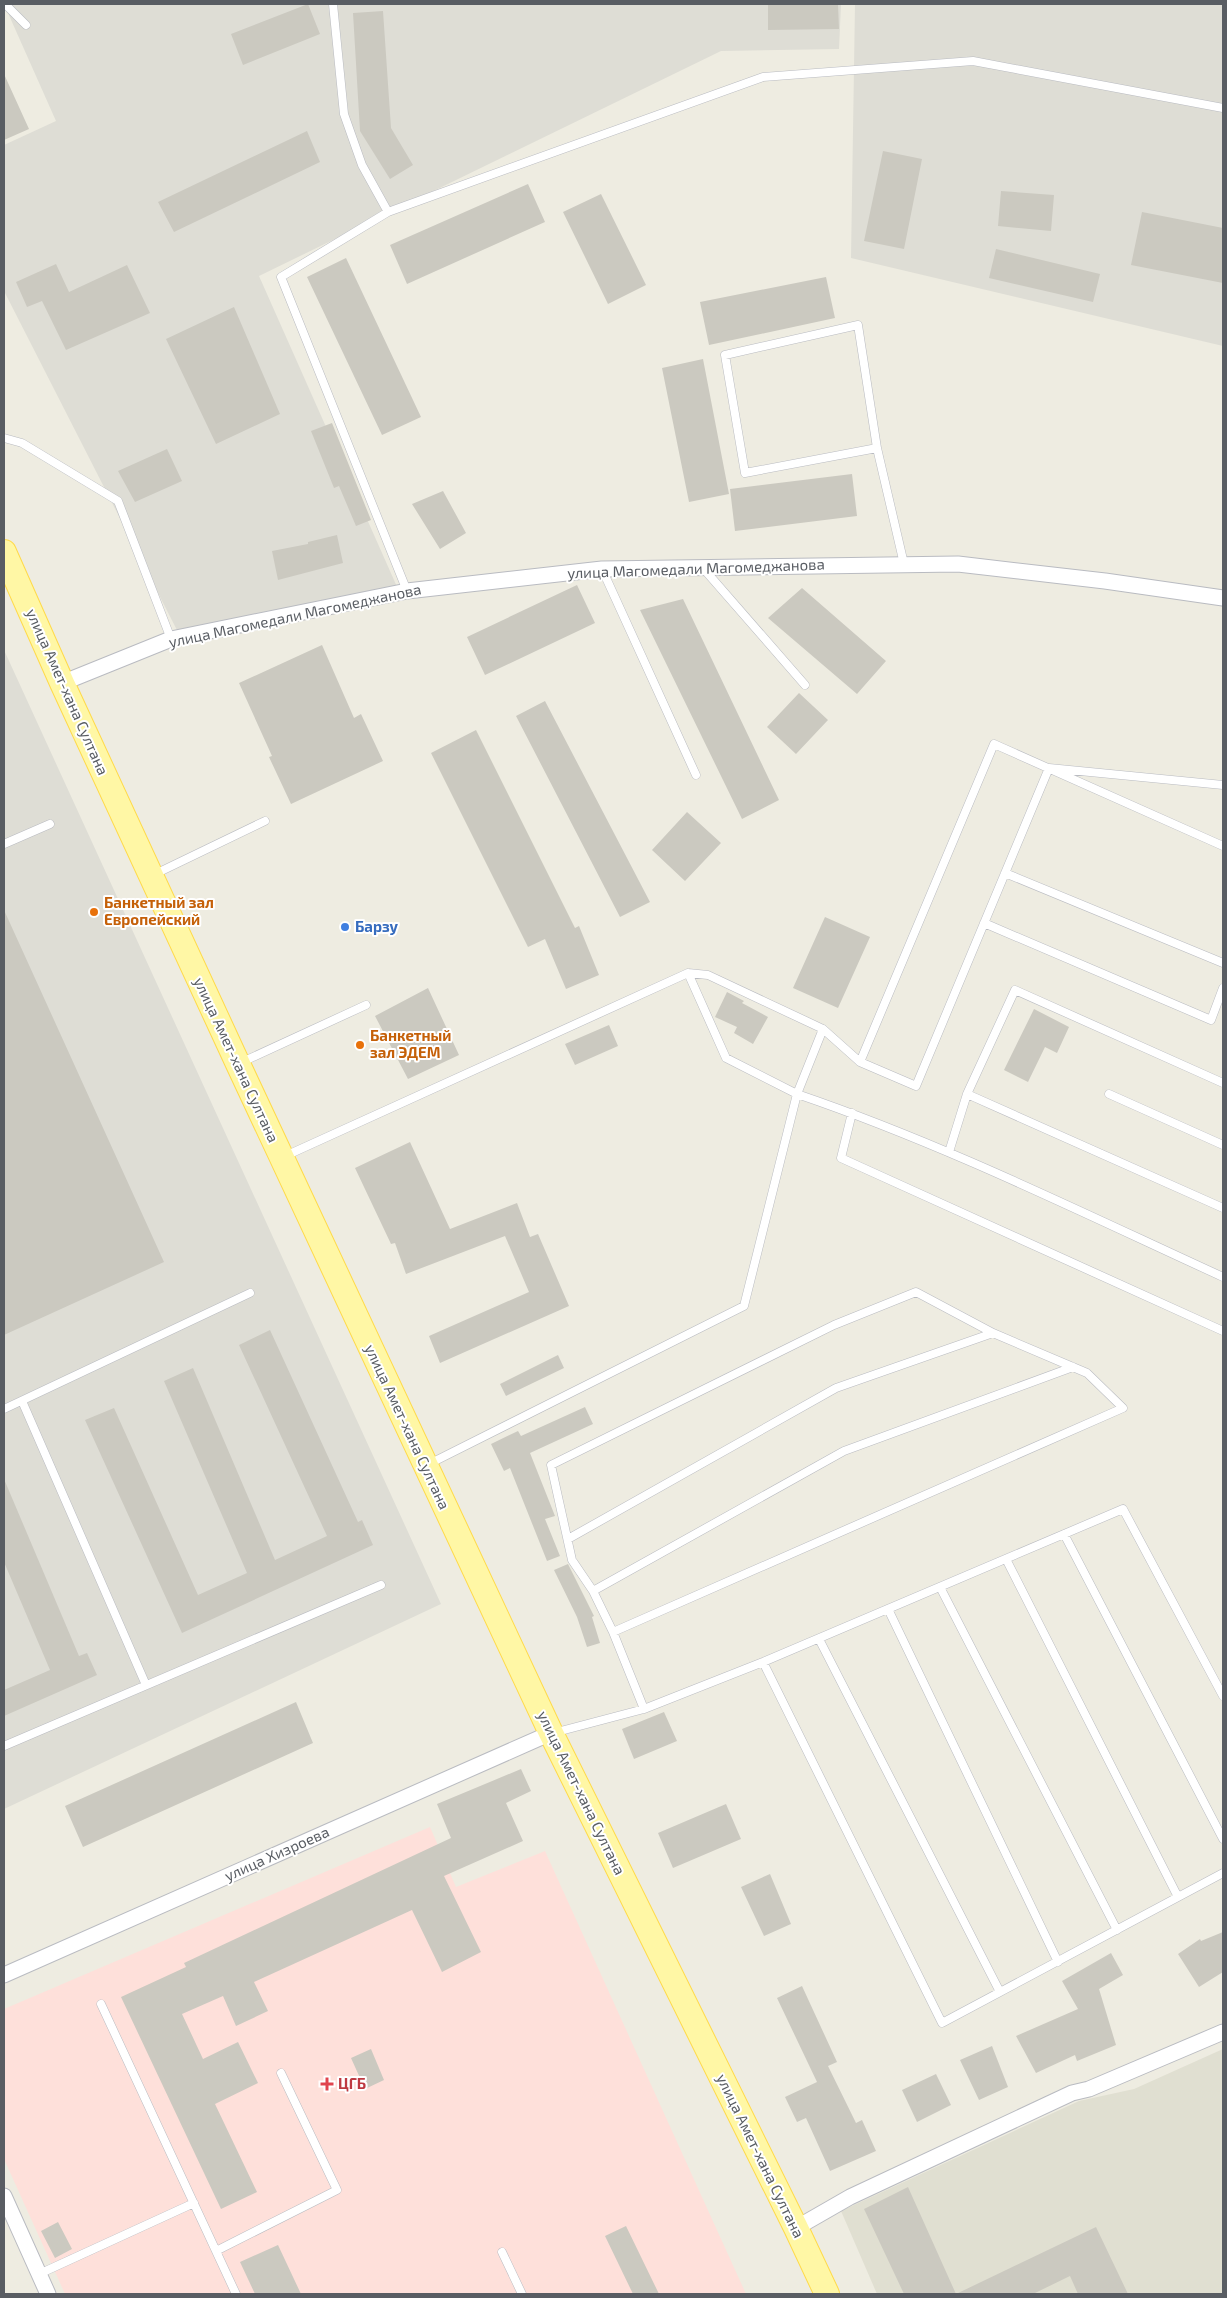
<svg xmlns="http://www.w3.org/2000/svg" width="1227" height="2298" font-family="'Exo 2',sans-serif">
  <style>
    .industrial { fill: #deddd5 }
    .education { fill: #e0dfd1 }
    .medical { fill: #fee0da }
    .building { fill: #cbc9c0 }
    .lines { fill: none; stroke-linecap: round; stroke-linejoin: round }
    .lane-casing { stroke: #b9bbc1; stroke-width: 9 }
    .street-casing { stroke: #b9bbc1; stroke-width: 17 }
    .primary-casing { stroke: #ffda49; stroke-width: 26 }
    .lane { stroke: #fff; stroke-width: 8 }
    .street { stroke: #fff; stroke-width: 15 }
    .primary { stroke: #fff7a5; stroke-width: 24 }
    .food-dot { fill: #e8710a; stroke: #fff; stroke-width: 2 }
    .shop-dot { fill: #3f7fe0; stroke: #fff; stroke-width: 2 }
    .health-dot { fill: #e0444e; stroke: #fff; stroke-width: 2 }
    .labels { text-anchor: middle; stroke-width: 4; stroke-linejoin: round; paint-order: stroke }
    .street-label { font-size: 15px; fill: #595d63; stroke: #fff }
    .food-label { font-size: 15px; font-weight: bold; fill: #c56008; stroke: #fff; text-anchor: start }
    .shop-label { font-size: 15px; font-weight: bold; fill: #366cbe; stroke: #fff; text-anchor: start }
    .health-label { font-size: 15px; font-weight: bold; fill: #be3a42; stroke: #fff; text-anchor: start }
  </style>
  <rect width="100%" height="100%" fill="#eeece1"/>
  <path class="industrial" d="M4 4H841L839 49 721 51 259 276 402 598 181 638 4 291V145L56 121Z
    M855 4H1223V346L851 258Z
    M4 650 441 1604 4 1809Z"/>
  <path class="education" d="M1223 2049V2294H877L841 2211 1079 2101 1134 2089Z"/>
  <path class="medical" d="M430 1827 456 1887 545 1851 746 2294H65L4 2159V2009Z"/>
  <path class="building" d="M308 4 320 34 243 65 231 34Z
    M768 4H838L839 29 768 30Z
    M383 11 391 128 413 165 390 179 360 131 353 13Z
    M4 74 29 129 4 140Z
    M307 131 320 162 174 232 158 202Z
    M883 151 922 159 904 249 864 241Z
    M528 184 545 222 407 284 390 245Z
    M1001 191 1054 195 1051 231 998 226Z
    M601 194 646 285 608 304 563 212Z
    M1142 212 1223 228V283L1131 265Z
    M996 249 1100 274 1093 302 989 278Z
    M346 258 421 417 382 435 307 277Z
    M56 264 69 292 127 265 150 313 66 350 42 301 27 307 16 282Z
    M826 277 835 318 709 345 700 302Z
    M234 307 280 414 216 444 166 339Z
    M703 359 729 494 689 502 662 368Z
    M332 423 371 520 356 526 339 486 334 488 311 431Z
    M167 449 182 481 135 502 118 471Z
    M852 474 857 516 735 531 730 489Z
    M443 491 466 533 440 549 412 504Z
    M337 535 343 563 278 580 272 551 308 544V542Z
    M577 585 595 623 485 675 467 637Z
    M802 588 886 661 857 694 768 618Z
    M683 599 779 800 742 819 640 610Z
    M322 645 354 718 361 714 383 761 291 804 269 757 272 756 239 683Z
    M799 693 828 720 796 754 767 727Z
    M545 701 650 902 620 917 516 716Z
    M476 730 575 928 579 926 599 975 566 989 545 939 528 947 431 753Z
    M687 812 721 843 685 881 652 850Z
    M4 910 164 1262 4 1335Z
    M825 917 870 937 838 1008 793 988Z
    M428 988 459 1055 408 1079 375 1016Z
    M727 992 744 1001 742 1003 768 1017 753 1044 734 1033 737 1027 715 1017Z
    M1034 1009 1069 1027 1057 1053 1045 1047 1028 1082 1004 1070Z
    M609 1025 618 1046 575 1065 565 1044Z
    M410 1142 450 1229 517 1203 530 1237 538 1234 569 1306 440 1363 429 1336 529 1292 505 1236 406 1274 395 1243 391 1244 355 1168Z
    M270 1330 358 1522 362 1520 373 1545 182 1633 85 1420 114 1408 198 1595 247 1573 164 1381 193 1368 275 1560 327 1536 239 1345Z
    M558 1355 564 1368 506 1396 500 1384Z
    M585 1407 593 1424 530 1453 555 1516 545 1519 560 1556 547 1561 510 1468 504 1471 491 1444 518 1431 521 1436Z
    M4 1479 79 1656 87 1653 97 1675 4 1716V1690L50 1670 4 1562Z
    M568 1564 594 1616 592 1617 600 1643 587 1647 577 1617 554 1570Z
    M296 1702 313 1743 83 1847 65 1806Z
    M664 1712 677 1741 634 1759 622 1729Z
    M521 1769 531 1791 506 1803 523 1841 444 1876 481 1952 442 1972 412 1910 254 1982 268 2011 236 2026 223 1996 182 2014 203 2059 238 2042 258 2083 215 2104 257 2192 221 2209 121 1997 186 1967 184 1963 451 1838 437 1804Z
    M726 1804 741 1839 673 1868 658 1833Z
    M770 1874 791 1924 764 1936 741 1887Z
    M1223 1932V1972L1199 1987 1178 1954 1200 1939 1201 1941Z
    M1111 1953 1123 1975 1099 1989 1116 2045 1077 2061 1075 2055 1036 2073 1016 2036 1078 2009 1062 1981Z
    M802 1986 837 2062 828 2066 856 2123 862 2120 876 2151 830 2171 806 2118 797 2122 785 2097 817 2082 777 1998Z
    M992 2046 1008 2087 979 2100 960 2060Z
    M371 2049 384 2080 365 2089 351 2058Z
    M936 2074 951 2105 917 2122 902 2090Z
    M908 2187 956 2294 1096 2227 1128 2294H1078L1070 2276 1033 2294H904L864 2209Z
    M58 2222 72 2249 55 2258 41 2231Z
    M626 2226 659 2294H633L605 2236Z
    M278 2245 301 2294H255L240 2262Z"/>
  <g class="lines">
    <g class="lane-casing">
      <path id="lane" d="M5 4 26 25
        M333 4 344 114 362 165 388 212
        M4 438 22 443 118 501 171 639
        M877 448 858 325 725 355 745 473 877 448 904 564
        M703 568 805 685
        M602 569 696 775
        M407 591 281 277 388 212 763 77 973 61 1223 108
        M4 844 50 824
        M1005 873 1223 963
        M153 875 265 821
        M984 923 1211 1020 1223 988
        M823 1029 860 1062 916 1086 1049 768 1223 785
        M860 1062 994 744 1223 846
        M240 1063 366 1005
        M967 1094 1223 1208
        M1109 1094 1223 1145
        M852 1113 841 1158 1223 1331
        M949 1152 967 1094 1015 990 1223 1083
        M283 1157 688 973 726 1058 797 1094 823 1029 708 975 688 973
        M22 1401 146 1685
        M4 1409 250 1293
        M427 1465 744 1306 797 1094C944 1144 1083 1213 1223 1277
        M1064 1534 1223 1839
        M568 1539 836 1388 993 1333
        M1006 1559 1178 1897
        M940 1587 1117 1930
        M593 1591 844 1451 1073 1367
        M888 1609 1058 1962
        M613 1632 1123 1408 1087 1373 993 1333 916 1292 834 1325 551 1465 572 1560 593 1591 613 1632 644 1709
        M819 1639 1000 1992
        M763 1662 942 2023 1223 1873
        M553 1733 644 1709 763 1662 1123 1509 1223 1696
        M4 1746 381 1585
        M101 2004 236 2294
        M216 2251 337 2190 281 2073
        M502 2252 522 2294
        M39 2274 194 2203"/>
    </g>
    <g class="street-casing">
      <path id="street" d="M62 683 171 639 407 591 602 569 958 564 1105 581 1223 598
        M4 1975 551 1733
        M4 2196 48 2294
        M796 2228 850 2197 1072 2093 1089 2089 1223 2032"/>
    </g>
    <g class="primary-casing">
      <path id="primary" d="M4 552 62 683 238 1064 551 1733 796 2228 827 2294"/>
    </g>
    <use href="#lane" class="lane"/>
    <use href="#street" class="street"/>
    <use href="#primary" class="primary"/>
  </g>
  <g class="food-dot">
    <circle cx="94" cy="912" r="5"/>
    <circle cx="360" cy="1045" r="5"/>
  </g>
  <circle class="shop-dot" cx="345" cy="927" r="5"/>
  <path class="health-dot" d="M324.5 2076.5h5v5h5v5h-5v5h-5v-5h-5v-5h5z"/>
  <g class="labels">
    <g class="street-label">
      <text transform="translate(696 569) rotate(-2)" y="5">улица Магомедали Магомеджановa</text>
      <text transform="translate(295 616) rotate(-12)" y="5">улица Магомедали Магомеджановa</text>
      <text transform="translate(67 692) rotate(66)" y="5">улица Амет-хана Султана</text>
      <text transform="translate(236 1060) rotate(65)" y="5">улица Амет-хана Султана</text>
      <text transform="translate(407 1427) rotate(65)" y="5">улица Амет-хана Султана</text>
      <text transform="translate(581 1793) rotate(64)" y="5">улица Амет-хана Султана</text>
      <text transform="translate(277 1854) rotate(-24)" y="5">улица Хизроева</text>
      <text transform="translate(760 2156) rotate(64)" y="5">улица Амет-хана Султана</text>
    </g>
    <g class="food-label">
      <text x="104" y="908">Банкетный зал<tspan x="104" dy="17">Европейский</tspan></text>
      <text x="370" y="1041">Банкетный<tspan x="370" dy="17">зал ЭДЕМ</tspan></text>
    </g>
    <g class="shop-label">
      <text x="355" y="932">Барзу</text>
    </g>
    <g class="health-label">
      <text x="338" y="2089">ЦГБ</text>
    </g>
  </g>
  <rect width="1227" height="2298" fill="none" stroke="#595d63" stroke-width="10"/>
</svg>
